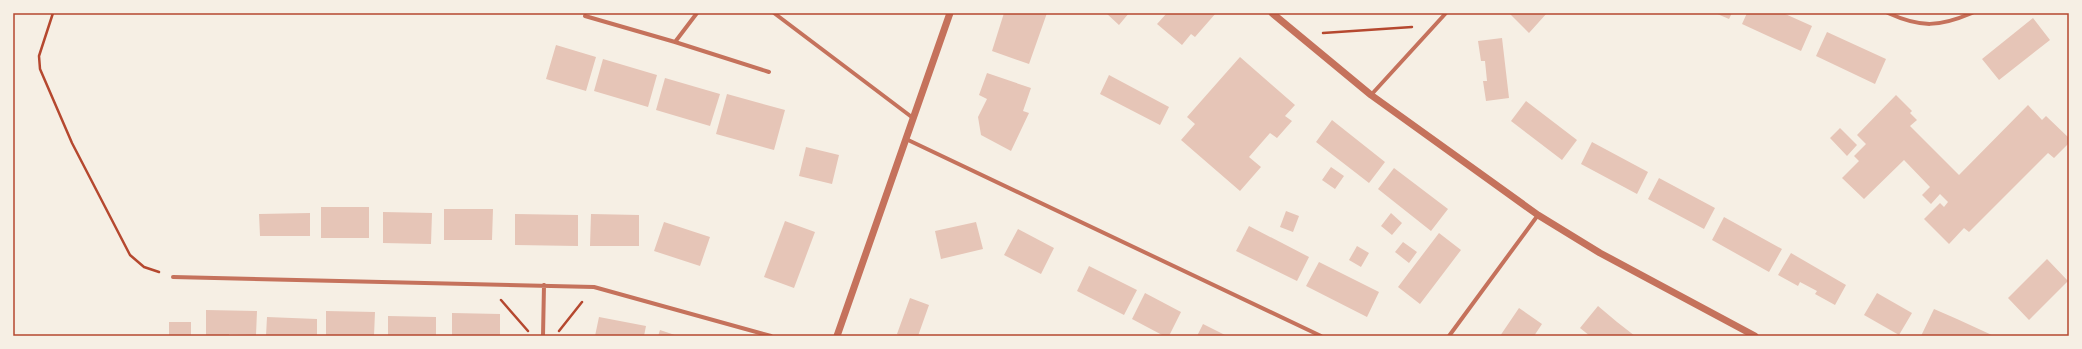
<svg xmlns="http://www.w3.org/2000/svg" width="2082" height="349" font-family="'Libre Baskerville',serif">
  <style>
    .building { fill: #e6c5b7 }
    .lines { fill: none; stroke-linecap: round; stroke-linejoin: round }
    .path { stroke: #b5482f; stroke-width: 2.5 }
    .minor { stroke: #c5725c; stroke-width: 4 }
    .tertiary { stroke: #c5725c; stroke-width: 7 }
    .neatline { fill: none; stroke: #b5482f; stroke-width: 1.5 }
  </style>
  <rect width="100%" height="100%" fill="#f6efe4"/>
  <path class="building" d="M1004 13H1047L1029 64 992 51Z
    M1106 13H1129L1119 25Z
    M1167 13H1216L1195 37 1191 34 1182 45 1157 24Z
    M1509 13H1547L1529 33Z
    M1715 13H1732L1729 19Z
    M1747 13H1783L1812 26 1801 51 1742 24Z
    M2033 18 2050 40 1999 80 1982 59Z
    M1827 32 1886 59 1875 84 1816 56Z
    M1502 38 1509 98 1486 101 1483 81H1487L1485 61H1481L1478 41Z
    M556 45 596 57 586 91 546 79Z
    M1240 57 1295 105 1285 116 1292 121 1277 138 1270 133 1249 157 1261 167 1240 191 1181 140 1195 124 1187 117Z
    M603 59 657 75 648 107 594 91Z
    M987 73 1031 88 1023 111 1029 113 1011 151 981 135 978 117 987 99 979 95Z
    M1109 75 1169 107 1160 125 1100 94Z
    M665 78 720 94 710 126 656 110Z
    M727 94 785 110 774 150 716 134Z
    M1896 95 1912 111 1910 113 1917 120 1910 126 1959 175 2028 105 2042 120 2046 116 2069 138V143L2054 158 2048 153 1969 232 1964 228 1949 244 1924 219 1940 203 1944 207 1948 202 1940 194 1931 204 1922 195 1930 187 1904 160 1864 199 1842 178 1859 161 1854 156 1866 144 1857 135Z
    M1526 101 1577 140 1562 160 1511 121Z
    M1332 120 1385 162 1369 183 1316 142Z
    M1840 128 1857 145 1847 156 1830 138Z
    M1592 142 1648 172 1637 194 1581 164Z
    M806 147 839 155 832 184 799 176Z
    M1331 167 1344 176 1335 189 1322 180Z
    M1394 168 1448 209 1431 231 1378 189Z
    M1659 178 1715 208 1704 229 1648 199Z
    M321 207H369V238H321Z
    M444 209H493L492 240H444Z
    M1286 211 1299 216 1293 232 1280 227Z
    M383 212 432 213 431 244 383 243Z
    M310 213V236H260L259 214Z
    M1391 213 1402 223 1392 235 1381 226Z
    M515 214 578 215V246L515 245Z
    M591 214 639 215V246H590Z
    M1724 217 1782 249 1769 272 1712 240Z
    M785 221 815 232 794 288 764 277Z
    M664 222 710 237 700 266 654 251Z
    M976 222 983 249 941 259 935 231Z
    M1249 226 1309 257 1297 281 1236 251Z
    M1018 229 1054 248 1041 274 1004 255Z
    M1439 233 1461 250 1420 304 1398 287Z
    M1403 242 1417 252 1409 263 1395 252Z
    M1357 246 1369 253 1361 267 1349 260Z
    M1791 253 1846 285 1835 305 1815 294 1817 291 1800 282 1798 286 1778 275Z
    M2047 259 2068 281 2029 320 2008 298Z
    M1319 262 1379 292 1367 317 1306 286Z
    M1089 266 1137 290 1124 315 1077 291Z
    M1145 293 1181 312 1169 336H1164L1132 319Z
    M1877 293 1912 313 1899 335 1864 315Z
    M910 298 929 305 918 336H902L897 334Z
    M1598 306 1617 322 1635 336H1590L1580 328Z
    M1519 308 1542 324 1534 336H1500Z
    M1934 309 1957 319 1994 336H1921Z
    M206 310 257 311 256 335 229 334V336H206Z
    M326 311 375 312 374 336H326Z
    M452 313 500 314V336H452Z
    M388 316 436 317V336H388Z
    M267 317 317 319V336H266Z
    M599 317 646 326 644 336H595Z
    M169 322H191V336H169Z
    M1203 324 1227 336H1197Z
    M660 330 678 336H658Z"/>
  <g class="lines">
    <path class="path" d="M53 13 39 56 40 69 72 143 130 255 144 267 159 272
      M1323 33 1412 27
      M501 300 528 331
      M559 331 582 302"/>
    <path class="minor" d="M774 13 913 118
      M1888 13C1921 28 1939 27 1972 13
      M585 16 675 42 769 72
      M675 42 697 13
      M1371 95 1446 13
      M906 139 1321 336
      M173 277 594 287 771 336
      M543 336 544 285
      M1449 336 1538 215"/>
    <path class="tertiary" d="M1272 13 1371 95 1538 215 1600 253 1755 336
      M837 336 950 13"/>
  </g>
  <rect width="2082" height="349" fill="none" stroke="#f6efe4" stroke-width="28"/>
  <rect x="14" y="14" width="2054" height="321" class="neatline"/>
</svg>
